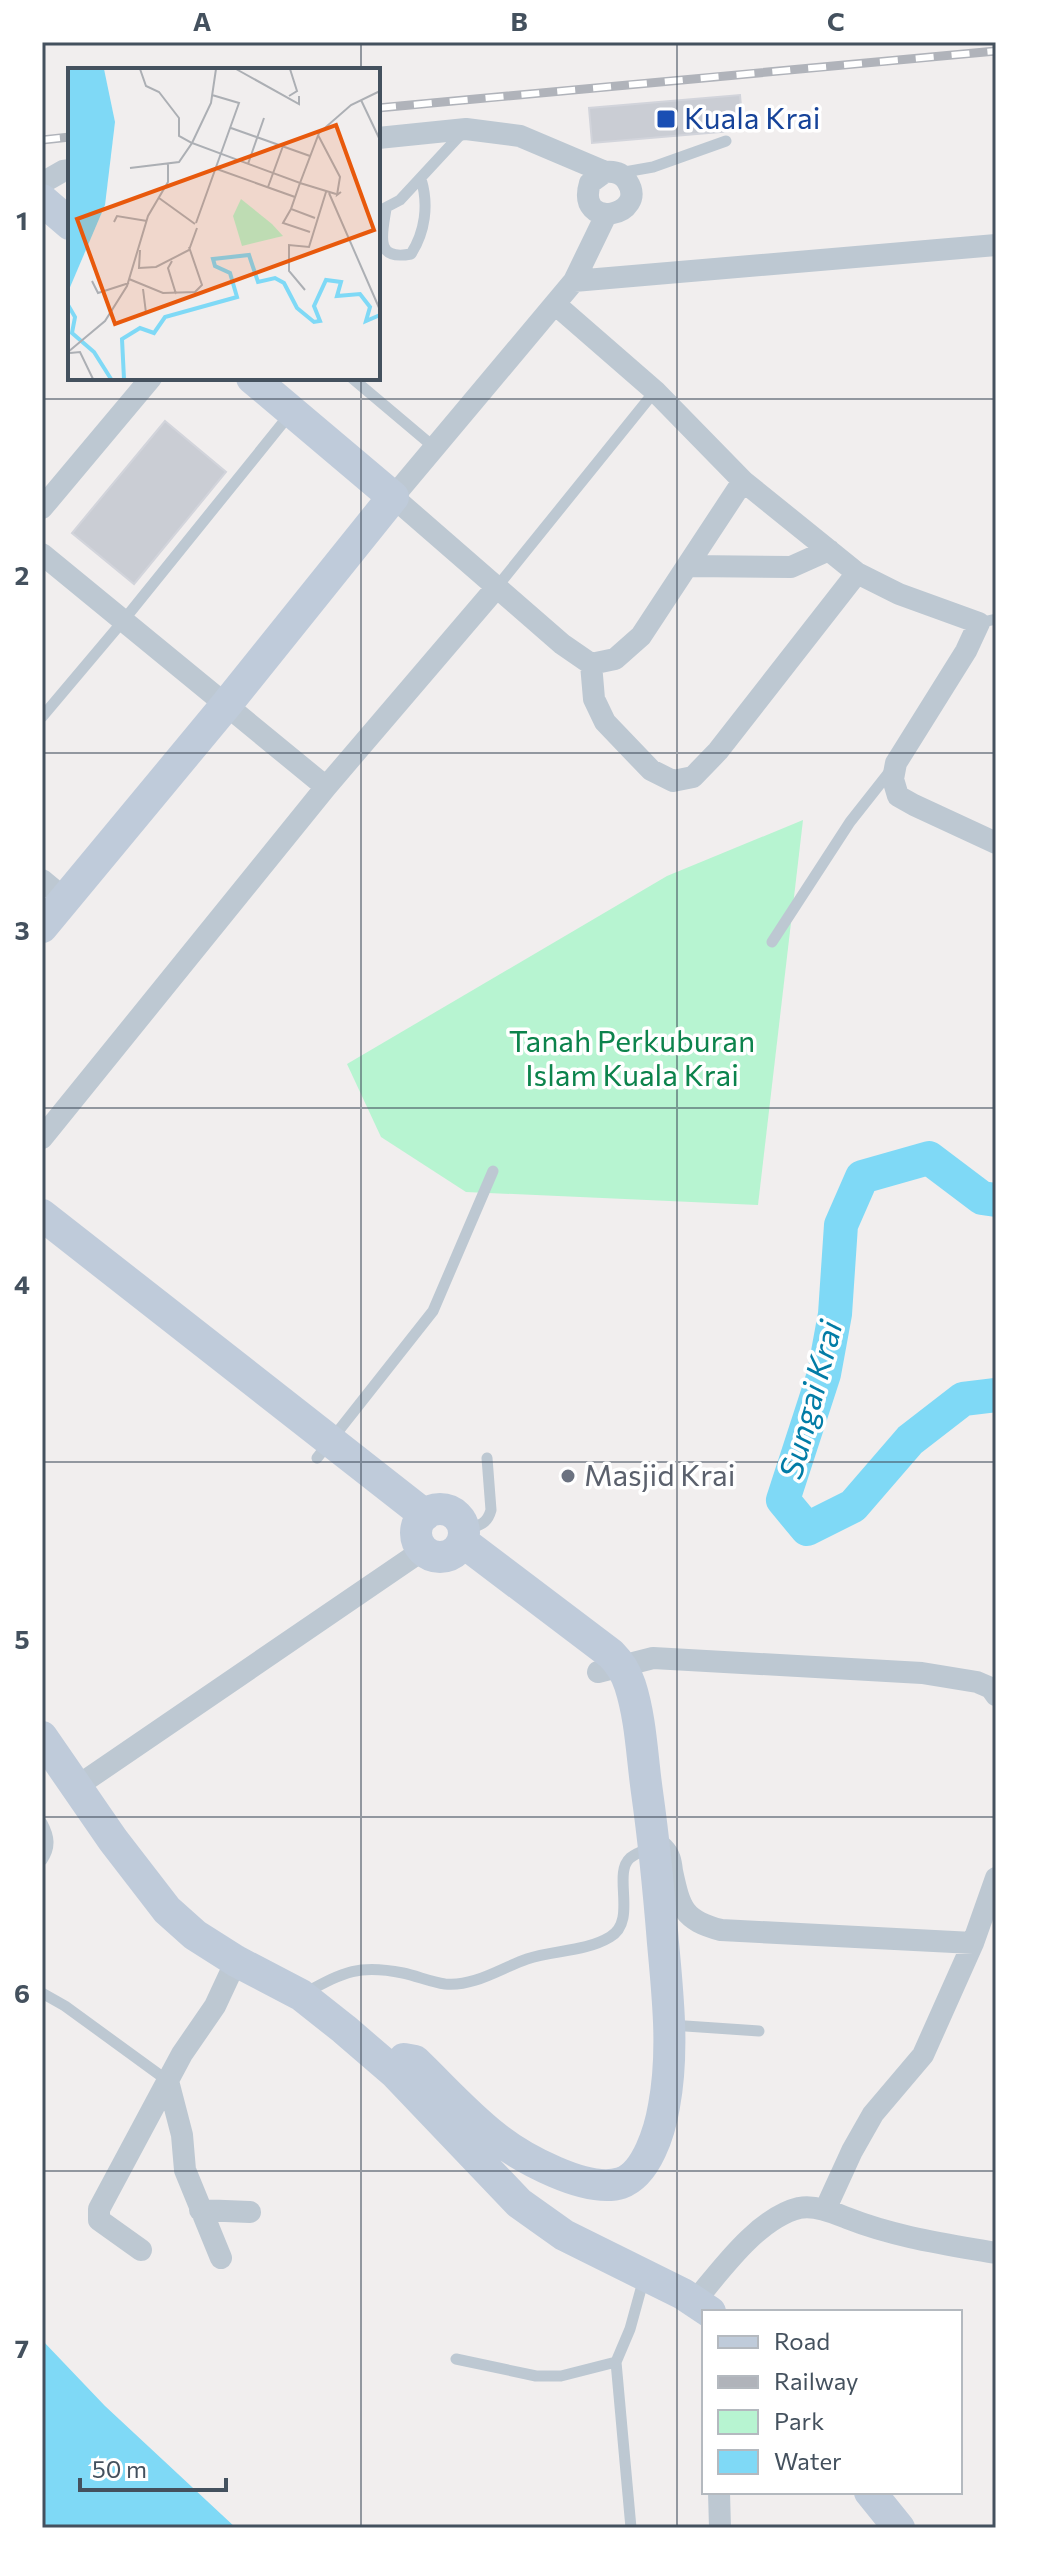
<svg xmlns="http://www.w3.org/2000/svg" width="1038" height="2570" font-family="Commissioner,sans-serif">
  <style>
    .green { fill: #b7f4d1 }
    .water { fill: #7fd9f6 }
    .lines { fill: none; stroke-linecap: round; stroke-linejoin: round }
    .river { stroke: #7fd9f6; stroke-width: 34 }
    .building { fill: #cacdd4; stroke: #d2d4db; stroke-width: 2 }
    .lane { stroke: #bdc8d2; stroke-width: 11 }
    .street { stroke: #bdc8d2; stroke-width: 22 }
    .secondary { stroke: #bfcbda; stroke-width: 32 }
    .rail-casing { stroke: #b0b3ba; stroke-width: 9 }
    .rail { stroke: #fff; stroke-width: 6; stroke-dasharray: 18; stroke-linecap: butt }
    .grid { fill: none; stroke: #44515e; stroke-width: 2; stroke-opacity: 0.55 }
    .transit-dot { fill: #1a4fb4; stroke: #fff; stroke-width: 3 }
    .worship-dot { fill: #6b7280; stroke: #fff; stroke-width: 3 }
    .labels { text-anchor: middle; stroke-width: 7; stroke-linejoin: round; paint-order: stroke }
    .transit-label { font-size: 30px; fill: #164399; stroke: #fff; text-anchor: start }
    .park-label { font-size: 30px; fill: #0c834c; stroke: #fff }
    .worship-label { font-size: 30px; fill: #5b616d; stroke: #fff; text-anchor: start }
    .water-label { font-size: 32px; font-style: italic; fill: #027ca6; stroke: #fff }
    .inset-river { fill: none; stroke: #7fd9f6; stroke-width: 4 }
    .inset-road { fill: none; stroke: #acafb4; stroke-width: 2 }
    .view { fill: #e8590c; fill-opacity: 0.15; stroke: #e8590c; stroke-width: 4 }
    .inset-edge { fill: none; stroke: #44515e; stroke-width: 4 }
    .neatline { fill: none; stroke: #44515e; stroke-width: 3 }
    .grid-label { font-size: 26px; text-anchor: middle; font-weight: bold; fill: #44515e }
  </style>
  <rect width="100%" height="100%" fill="#f1eeee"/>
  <path class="green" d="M803 820 758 1205 466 1192 381 1137 347 1064 667 876Z"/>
  <path class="water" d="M42 2340 105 2406 236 2528H42Z"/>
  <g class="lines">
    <path class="river" d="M996 1200 982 1198 929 1158 862 1177 841 1225 835 1314 824 1374 783 1500 807 1529 853 1506 910 1440 963 1399 996 1395"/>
  </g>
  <path class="building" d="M740 95 743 130 592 143 589 108Z
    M165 421 226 472 134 584 72 533Z"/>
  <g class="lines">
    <path class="lane" d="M619 173 653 167 726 141
      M386 209C382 235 374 261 411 254 425 232 429 205 421 179
      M381 210 400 200 463 132
      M352 378 435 448
      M496 588 655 391
      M979 623 996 619
      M42 717 123 621 290 414
      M772 942 850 822 891 770
      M317 1458 433 1311 493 1171
      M464 1530C478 1526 487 1525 491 1510L487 1458
      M42 1823C49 1836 51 1847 42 1860
      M42 1993 65 2006 168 2081
      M305 1993C344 1972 358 1964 403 1973 417 1976 431 1982 445 1984 474 1987 501 1968 527 1959 553 1950 585 1952 610 1937 638 1921 612 1874 630 1858 636 1853 645 1850 652 1847
      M671 2025 759 2031
      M456 2359 536 2376H561L616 2362
      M631 2528 616 2362 630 2329 644 2278"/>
    <path class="street" d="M378 138 466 129 520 136 605 172C614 171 622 173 627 181 650 216 575 232 590 183L605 172
      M42 183 63 171 70 170
      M606 215 574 281 393 497 562 644 591 664 615 659 641 636 743 481
      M574 281 996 245
      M555 304 655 391 743 481 857 573 899 594 979 623 966 651 896 763 893 779 898 796 914 805 996 843
      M42 508 151 378
      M42 554 326 787
      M689 566 791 567 829 550
      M591 664 594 699 605 722 651 770 673 781 693 777 718 751 857 573
      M42 880 65 899
      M42 1138 326 787 496 588
      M598 1672 653 1658 922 1673 977 1682 991 1688 996 1695
      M76 1787 423 1550
      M663 1848C670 1855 671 1862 672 1871 680 1908 683 1920 721 1930L973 1943
      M168 2081 182 2135 185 2170 221 2258
      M200 2210 250 2212
      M825 2210 852 2151 873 2114 923 2055 973 1943 996 1878
      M141 2250 99 2220V2209L182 2054 215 2006 236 1961
      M695 2301C721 2270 758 2218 799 2208 815 2205 832 2212 847 2218 895 2237 945 2244 996 2253
      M719 2492 720 2528"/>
    <path class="secondary" d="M42 200 70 224
      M42 927 226 705 393 497 252 378
      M42 1215 425 1515
      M416 1533a24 24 0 1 1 48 0a24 24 0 1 1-48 0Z
      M42 1737 113 1840 167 1910 195 1935 236 1961 301 1995 344 2029 394 2072 519 2203 564 2235 683 2294 710 2312
      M394 2072 404 2059 415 2061C441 2086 466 2114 494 2136 521 2158 587 2194 621 2183 647 2174 660 2130 664 2106 674 2052 668 1998 663 1943 659 1893 654 1842 647 1792 642 1757 641 1719 630 1685 626 1673 620 1663 611 1654L463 1542
      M870 2492 899 2528"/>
    <g class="rail-casing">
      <path id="rail" d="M378 108 996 51
        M42 140 70 137"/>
    </g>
    <use href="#rail" class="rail"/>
  </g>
  <path class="grid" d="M361 42V70M677 42V2528M361 378V2528M42 399H996M42 753H996M42 1108H996M42 1462H996M42 1817H996M42 2171H996"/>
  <rect class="transit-dot" x="656" y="109" width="20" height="20" rx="4"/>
  <circle class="worship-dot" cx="568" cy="1476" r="8"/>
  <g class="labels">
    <g class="transit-label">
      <text x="684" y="129">Kuala Krai</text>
    </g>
    <g class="park-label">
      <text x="632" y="1052">Tanah Perkuburan<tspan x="632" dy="34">Islam Kuala Krai</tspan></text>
    </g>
    <g class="worship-label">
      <text x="584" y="1486">Masjid Krai</text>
    </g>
    <g class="water-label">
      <text transform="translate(811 1400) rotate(-75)" y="11">Sungai Krai</text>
    </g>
  </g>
  <g transform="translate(68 68)">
    <rect width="312" height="312" fill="#f1eeee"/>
    <path d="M173 131 204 156 215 168 174 178 165 148Z" fill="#b7f4d1"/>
    <path d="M0 1H36L47 54 37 137 0 224Z" fill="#7fd9f6"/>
    <path class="inset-river" d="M0 237 7 249 4 265 26 284 43 311M56 311 54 271 72 260 86 265 97 249 169 229 162 205 147 198 145 191 181 187 190 214 207 210 216 215 229 240 246 254 252 253 246 238 258 212 273 214 269 228 292 226 302 239 298 253 312 247"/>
    <path class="inset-road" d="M148 1 143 35 124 75 232 115 251 65 283 37 312 23M168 1 231 36V28M221 28 229 23 222 1M293 32 312 72M163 60 242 88M250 67 272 109 269 127 273 124M180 96 196 50M62 100 111 94 124 75 111 68V50L91 24 78 18 72 1M146 100 227 129M200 119 215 78M261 125 312 242M91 130 127 156M223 141 215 155 242 164M247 150 223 141 232 115 268 126M46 154 49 148 79 153M128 155 171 35 144 27M72 182 71 200 88 199 121 182 129 160M104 193 100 200 108 226M61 211 95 225 127 224 134 217 121 179M24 213 30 225 61 215M75 221 78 245M237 222 221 203V177L241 179 258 124M0 284 37 253 59 218 80 148 100 114V96M2 285 12 284 25 311"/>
    <path class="view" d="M268 57 306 162 47 256 9 151Z"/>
    <rect width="312" height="312" class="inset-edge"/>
  </g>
  <rect width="1038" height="2570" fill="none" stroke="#ffffff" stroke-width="88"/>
  <rect x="702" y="2310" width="260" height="184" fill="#ffffff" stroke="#b4b9bf" stroke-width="2"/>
  <rect x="718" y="2336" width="40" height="12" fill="#bfcbda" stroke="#b4b9bf" stroke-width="2"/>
  <text x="774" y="2350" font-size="24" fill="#44515e">Road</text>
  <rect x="718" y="2376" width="40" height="12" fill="#b0b3ba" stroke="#b4b9bf" stroke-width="2"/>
  <text x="774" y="2390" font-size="24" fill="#44515e">Railway</text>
  <rect x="718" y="2410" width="40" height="24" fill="#b7f4d1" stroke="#b4b9bf" stroke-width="2"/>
  <text x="774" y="2430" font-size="24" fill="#44515e">Park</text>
  <rect x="718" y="2450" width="40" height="24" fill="#7fd9f6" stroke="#b4b9bf" stroke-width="2"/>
  <text x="774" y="2470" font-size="24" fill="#44515e">Water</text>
  <path d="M80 2478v12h146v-12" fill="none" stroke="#44515e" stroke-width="4"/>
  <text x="92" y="2478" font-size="24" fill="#44515e" stroke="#ffffff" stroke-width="6" paint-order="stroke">50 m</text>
  <rect x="44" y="44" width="950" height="2482" class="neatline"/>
  <g class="grid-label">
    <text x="202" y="31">A</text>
    <text x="519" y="31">B</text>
    <text x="836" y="31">C</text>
    <text x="22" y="230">1</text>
    <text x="22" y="585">2</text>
    <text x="22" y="940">3</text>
    <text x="22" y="1294">4</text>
    <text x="22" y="1649">5</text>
    <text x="22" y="2003">6</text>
    <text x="22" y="2358">7</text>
  </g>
</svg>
